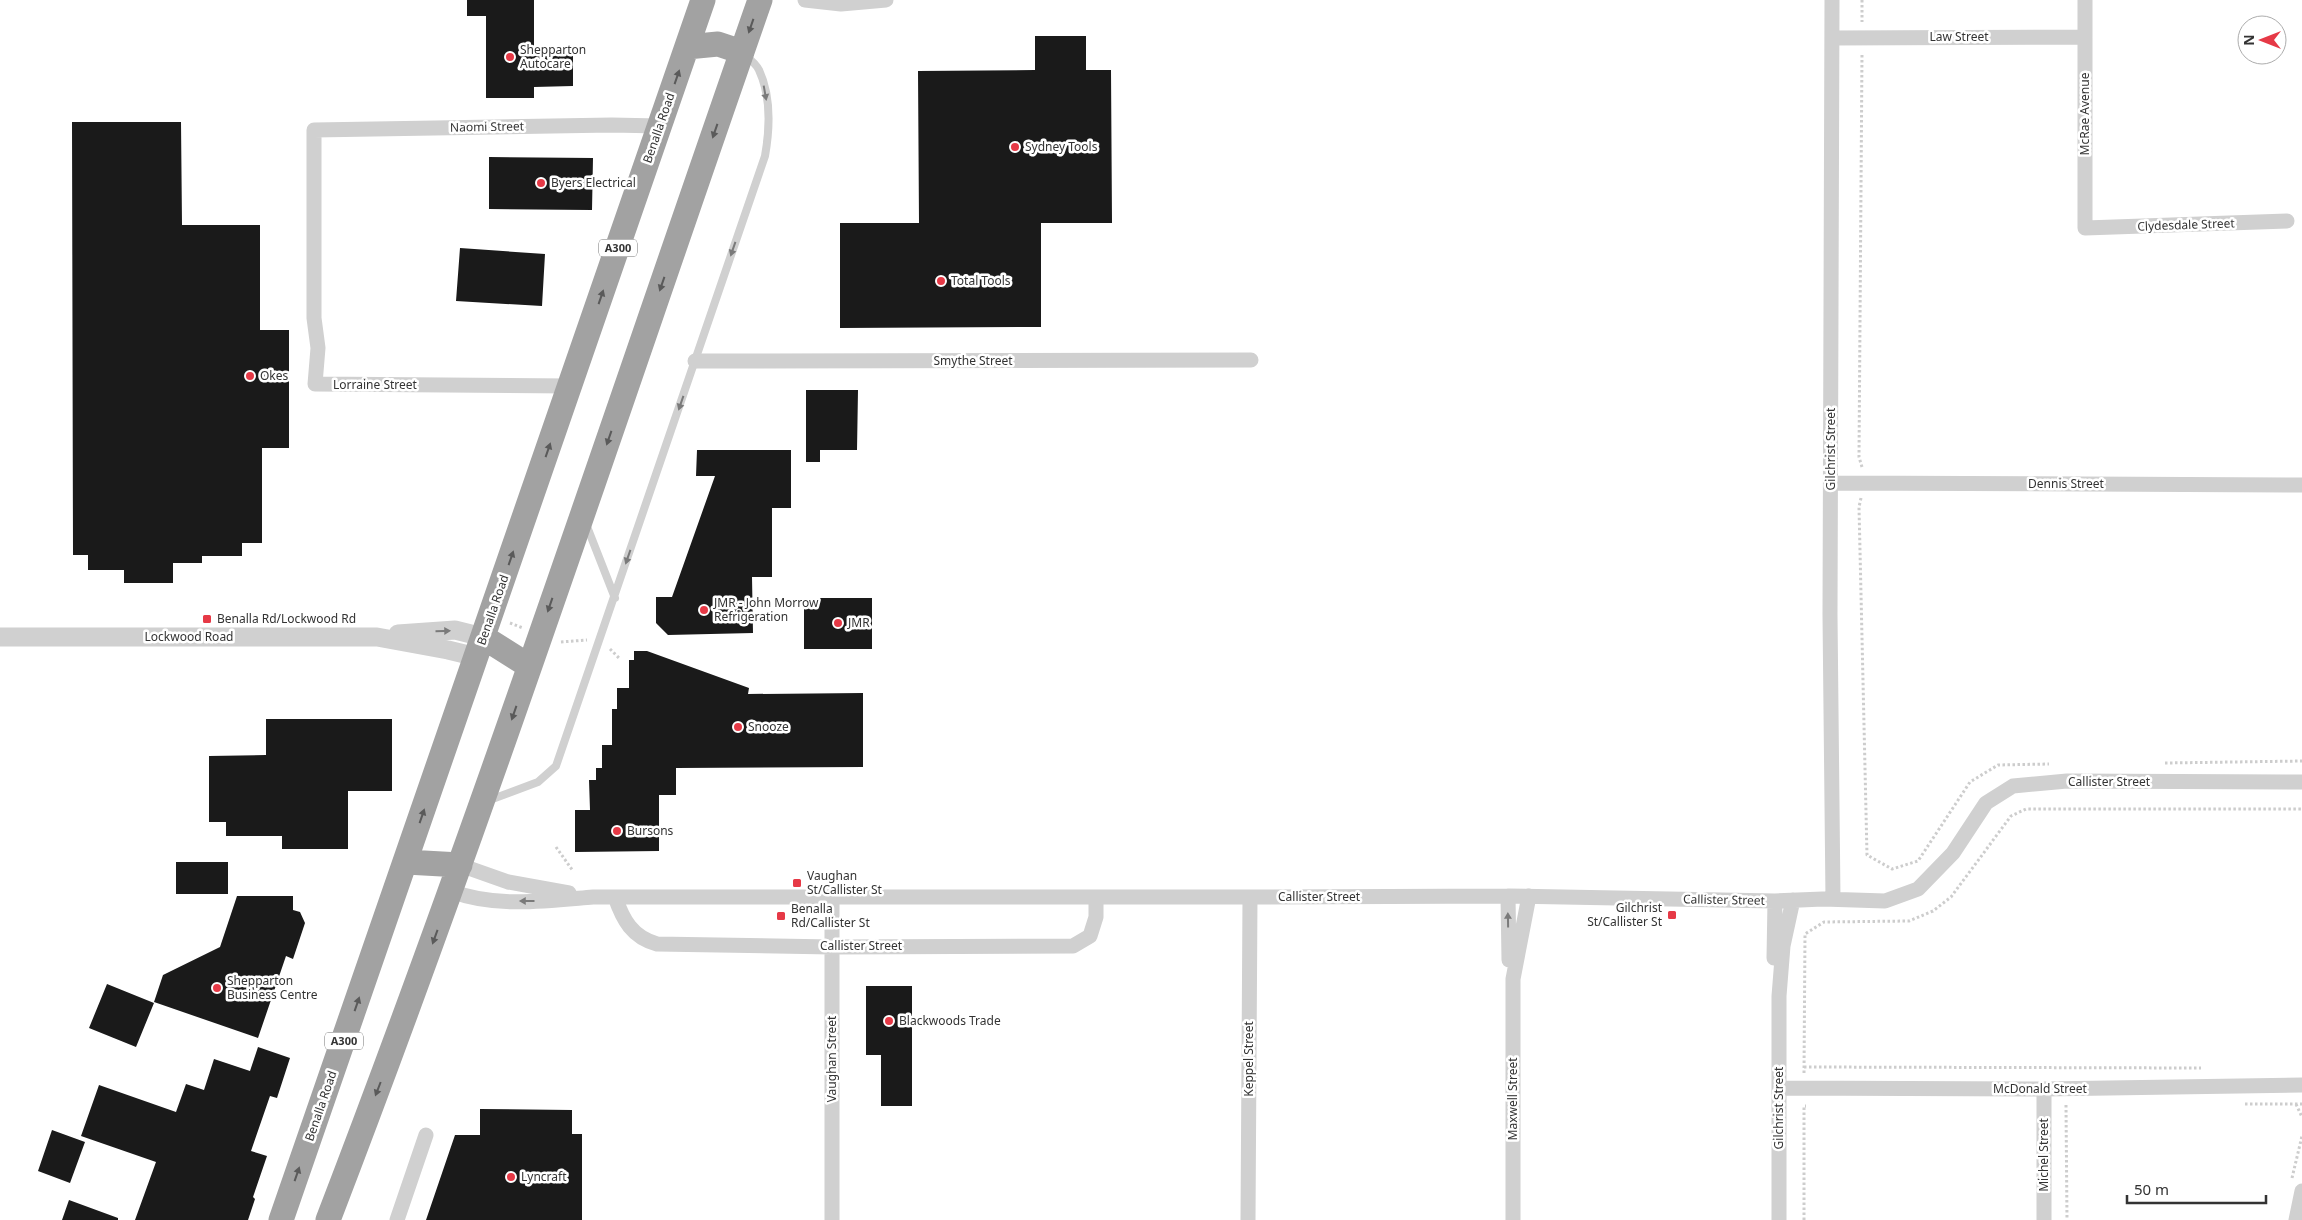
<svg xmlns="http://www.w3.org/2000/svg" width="2302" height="1220" font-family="'Noto Sans',sans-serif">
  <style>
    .building { fill: #1a1a1a }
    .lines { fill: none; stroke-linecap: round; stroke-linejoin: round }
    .path { stroke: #cdcdcd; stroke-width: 3; stroke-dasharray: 2.5 2.5; stroke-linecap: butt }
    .service { stroke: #d0d0d0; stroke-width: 8 }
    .minor { stroke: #d0d0d0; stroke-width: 15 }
    .tertiary { stroke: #d0d0d0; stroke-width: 19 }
    .trunk { stroke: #a2a2a2; stroke-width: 25 }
    .oneway { fill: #5a5a5a }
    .oneway2 { fill: #7a7a7a }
    .poi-dot { fill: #e63946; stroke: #fff; stroke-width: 2 }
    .labels { text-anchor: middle; stroke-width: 5; stroke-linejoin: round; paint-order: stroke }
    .shield { fill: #fff; stroke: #707070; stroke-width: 1 }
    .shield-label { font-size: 11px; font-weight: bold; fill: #333 }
    .street-label { font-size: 12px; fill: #333; stroke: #fff }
    .poi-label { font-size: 12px; fill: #333; stroke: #fff; text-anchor: start }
  </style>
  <rect width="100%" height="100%" fill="#fff"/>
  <path class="building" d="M467 0H534V50H567V53H573V86L534 87V98H486V16H467Z
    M1035 36H1086V70H1111L1112 223H1041V327L840 328V223H919L918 71 1035 70Z
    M72 122H181L182 225H260V330H289V448H262V543H242V556H202V563H173V583H124V570H88V555H73Z
    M489 157 593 158 592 210 489 209Z
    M460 248 545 254 542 306 456 301Z
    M806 390H858L857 450H820V462H806Z
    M697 450H791V508H772V577H752L753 633 668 635 656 623V597H672L715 476H696Z
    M804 598H872V649H804Z
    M634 651H647L749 688 748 694 863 693V767L676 768V795H659V851L575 852V810H590L589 780H596V768H602V745H612V709H617V688H629V660H634Z
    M266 719H392V791H348V849H282V836H226V822H209V756L266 755Z
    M176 862H228V894H176Z
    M237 896H293V910L300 912 305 923 293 959 286 956 258 1038 154 1002 163 975 220 947Z
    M107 984 154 1003 136 1047 89 1028Z
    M866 986H912V1106H881V1055H866Z
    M258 1047 290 1058 277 1098 270 1096 251 1151 267 1156 253 1197 255 1199 248 1220H135L156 1162 81 1136 99 1085 176 1112 186 1084 204 1090 214 1059 250 1071Z
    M480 1109 572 1110V1134H582V1220H426L455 1135H480Z
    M52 1130 85 1142 70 1183 38 1171Z
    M69 1200 118 1218V1220H62Z"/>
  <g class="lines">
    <path class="path" d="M1862 0V22
      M1862 467 1859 457 1862 54
      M1861 498 1859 507 1867 855 1892 869 1918 861 1970 782 1998 765 2049 764
      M510 623 523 628
      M561 642 587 640
      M610 649 620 659
      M2165 763 2302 761
      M556 847 573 871
      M1804 1067 2201 1068
      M1804 1073 1805 934 1824 922 1909 921 1933 911 1951 897 2011 816 2026 809H2302
      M2245 1104H2302
      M2296 1104 2302 1117
      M2066 1105 2067 1220
      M2292 1178 2302 1136
      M1804 1220V1106H1806"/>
    <path class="service" d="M586 524 615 598
      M487 801 538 782 556 766 765 156C770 128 771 96 759 70 756 64 750 59 745 55"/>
    <path class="minor" d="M805 0 841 4 886 0
      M1832 0 1830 615 1833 899
      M2085 0V228L2287 221
      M1832 38 2085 37
      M695 361 1251 360
      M570 386 315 384 318 348 314 318V130L612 125 659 126
      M1831 483 2302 485
      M460 865 508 882 569 893
      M451 891C495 908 546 901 593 897H1250L1508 896 1775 901 1823 899 1885 901 1918 889 1953 853 1986 803 2013 786 2067 781 2302 782
      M1508 896 1509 960
      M615 897C623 920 632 937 657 944L832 947 1073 946 1090 936 1096 917V897
      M832 898V1220
      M1774 958 1775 901
      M1779 1088 2044 1089 2302 1085
      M2044 1089V1220
      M397 1220 426 1135
      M1248 1220 1250 897
      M1513 1220V979L1529 896
      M1779 1220V996L1783 946 1793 900
      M2296 1220 2302 1191"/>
    <path class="tertiary" d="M398 634 455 630 483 637
      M0 637H377L448 650 477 657"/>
    <path class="trunk" d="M687 47 718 44 742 52
      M483 637 529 666
      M406 862 460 865
      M281 1220 703 0
      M328 1220C483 817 618 407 760 0"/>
  </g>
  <defs><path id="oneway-solid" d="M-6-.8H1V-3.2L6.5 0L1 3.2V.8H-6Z" transform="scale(1.25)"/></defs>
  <g class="oneway">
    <use href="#oneway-solid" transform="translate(751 26) rotate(109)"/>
    <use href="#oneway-solid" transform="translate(677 77) rotate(-71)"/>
    <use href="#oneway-solid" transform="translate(715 131) rotate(109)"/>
    <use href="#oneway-solid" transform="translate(662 284) rotate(109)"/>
    <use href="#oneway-solid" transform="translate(601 297) rotate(-71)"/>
    <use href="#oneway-solid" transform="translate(609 438) rotate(109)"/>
    <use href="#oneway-solid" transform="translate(548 450) rotate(-71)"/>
    <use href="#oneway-solid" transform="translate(511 558) rotate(-71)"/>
    <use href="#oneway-solid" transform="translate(550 605) rotate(109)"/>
    <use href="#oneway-solid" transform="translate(514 713) rotate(109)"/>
    <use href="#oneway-solid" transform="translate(422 816) rotate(-71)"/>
    <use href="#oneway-solid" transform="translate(435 937) rotate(110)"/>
    <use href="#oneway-solid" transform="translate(357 1004) rotate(-71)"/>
    <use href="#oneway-solid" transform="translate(378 1089) rotate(111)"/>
    <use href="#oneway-solid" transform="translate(297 1174) rotate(-71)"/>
  </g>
  <g class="oneway2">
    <use href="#oneway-solid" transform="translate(765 93) rotate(80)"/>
    <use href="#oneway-solid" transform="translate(733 249) rotate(109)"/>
    <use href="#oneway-solid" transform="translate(681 403) rotate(109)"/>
    <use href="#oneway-solid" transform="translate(628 557) rotate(109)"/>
    <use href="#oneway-solid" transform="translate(443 631) rotate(-1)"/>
    <use href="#oneway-solid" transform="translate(527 901) rotate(-180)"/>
    <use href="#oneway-solid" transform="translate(1508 920) rotate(-91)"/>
  </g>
  <g class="poi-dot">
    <circle cx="510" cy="57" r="5"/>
    <circle cx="1015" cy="147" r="5"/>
    <circle cx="541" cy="183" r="5"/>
    <circle cx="941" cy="281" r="5"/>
    <circle cx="250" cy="376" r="5"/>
    <circle cx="704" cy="610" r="5"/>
    <rect x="202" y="614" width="10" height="10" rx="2.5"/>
    <circle cx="838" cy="623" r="5"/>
    <circle cx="738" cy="727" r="5"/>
    <circle cx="617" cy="831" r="5"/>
    <rect x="792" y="878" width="10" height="10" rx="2.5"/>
    <rect x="1667" y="910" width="10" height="10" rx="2.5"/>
    <rect x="776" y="911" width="10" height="10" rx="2.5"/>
    <circle cx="217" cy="988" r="5"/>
    <circle cx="889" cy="1021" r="5"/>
    <circle cx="511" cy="1177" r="5"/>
  </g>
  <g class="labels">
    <g class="shield">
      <rect x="599" y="239.5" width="38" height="17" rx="4"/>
      <rect x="325" y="1032.5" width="38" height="17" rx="4"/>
    </g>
    <g class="shield-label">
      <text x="618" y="252">A300</text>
      <text x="344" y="1045">A300</text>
    </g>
    <g class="street-label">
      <text x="1959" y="41">Law Street</text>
      <text transform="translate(2085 114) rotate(-90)" y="4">McRae Avenue</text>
      <text transform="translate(487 127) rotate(-1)" y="4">Naomi Street</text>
      <text transform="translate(659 128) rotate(-71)" y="4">Benalla Road</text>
      <text transform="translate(2186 225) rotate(-2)" y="4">Clydesdale Street</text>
      <text x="973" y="365">Smythe Street</text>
      <text x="375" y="389">Lorraine Street</text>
      <text transform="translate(1831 449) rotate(-90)" y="4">Gilchrist Street</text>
      <text x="2066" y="488">Dennis Street</text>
      <text transform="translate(493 610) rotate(-71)" y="4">Benalla Road</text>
      <text x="189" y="641">Lockwood Road</text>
      <text x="2109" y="786">Callister Street</text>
      <text x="1319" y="901">Callister Street</text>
      <text transform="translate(1724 900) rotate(1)" y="4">Callister Street</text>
      <text x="861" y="950">Callister Street</text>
      <text transform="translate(832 1059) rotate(-90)" y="4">Vaughan Street</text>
      <text transform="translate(1249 1059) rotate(-90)" y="4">Keppel Street</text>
      <text x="2040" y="1093">McDonald Street</text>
      <text transform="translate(1513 1099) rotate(-90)" y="4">Maxwell Street</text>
      <text transform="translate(321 1106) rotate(-71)" y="4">Benalla Road</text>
      <text transform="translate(1779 1108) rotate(-90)" y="4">Gilchrist Street</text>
      <text transform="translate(2044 1155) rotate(-90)" y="4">Michel Street</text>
    </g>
    <g class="poi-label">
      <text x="520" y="54">Shepparton<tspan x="520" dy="14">Autocare</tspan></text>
      <text x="1025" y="151">Sydney Tools</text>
      <text x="551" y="187">Byers Electrical</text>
      <text x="951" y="285">Total Tools</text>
      <text x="260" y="380">Okes</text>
      <text x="714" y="607">JMR - John Morrow<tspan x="714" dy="14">Refrigeration</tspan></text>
      <text x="217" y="623">Benalla Rd/Lockwood Rd</text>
      <text x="848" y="627">JMR</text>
      <text x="748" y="731">Snooze</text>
      <text x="627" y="835">Bursons</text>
      <text x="807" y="880">Vaughan<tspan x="807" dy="14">St/Callister St</tspan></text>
      <text x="1662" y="912" text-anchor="end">Gilchrist<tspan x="1662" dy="14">St/Callister St</tspan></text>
      <text x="791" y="913">Benalla<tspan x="791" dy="14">Rd/Callister St</tspan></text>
      <text x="227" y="985">Shepparton<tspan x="227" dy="14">Business Centre</tspan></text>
      <text x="899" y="1025">Blackwoods Trade</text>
      <text x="521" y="1181">Lyncraft</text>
    </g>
  </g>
  <g transform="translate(2262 40) rotate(270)"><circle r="24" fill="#ffffff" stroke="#adadad"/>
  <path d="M0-4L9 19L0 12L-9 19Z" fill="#e63946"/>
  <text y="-8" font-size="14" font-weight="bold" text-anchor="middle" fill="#333333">N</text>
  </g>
  <path d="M2127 1195v8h139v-8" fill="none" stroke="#333333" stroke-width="2.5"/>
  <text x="2134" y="1195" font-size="15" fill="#333333" stroke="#ffffff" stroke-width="4" paint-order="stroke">50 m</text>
</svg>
